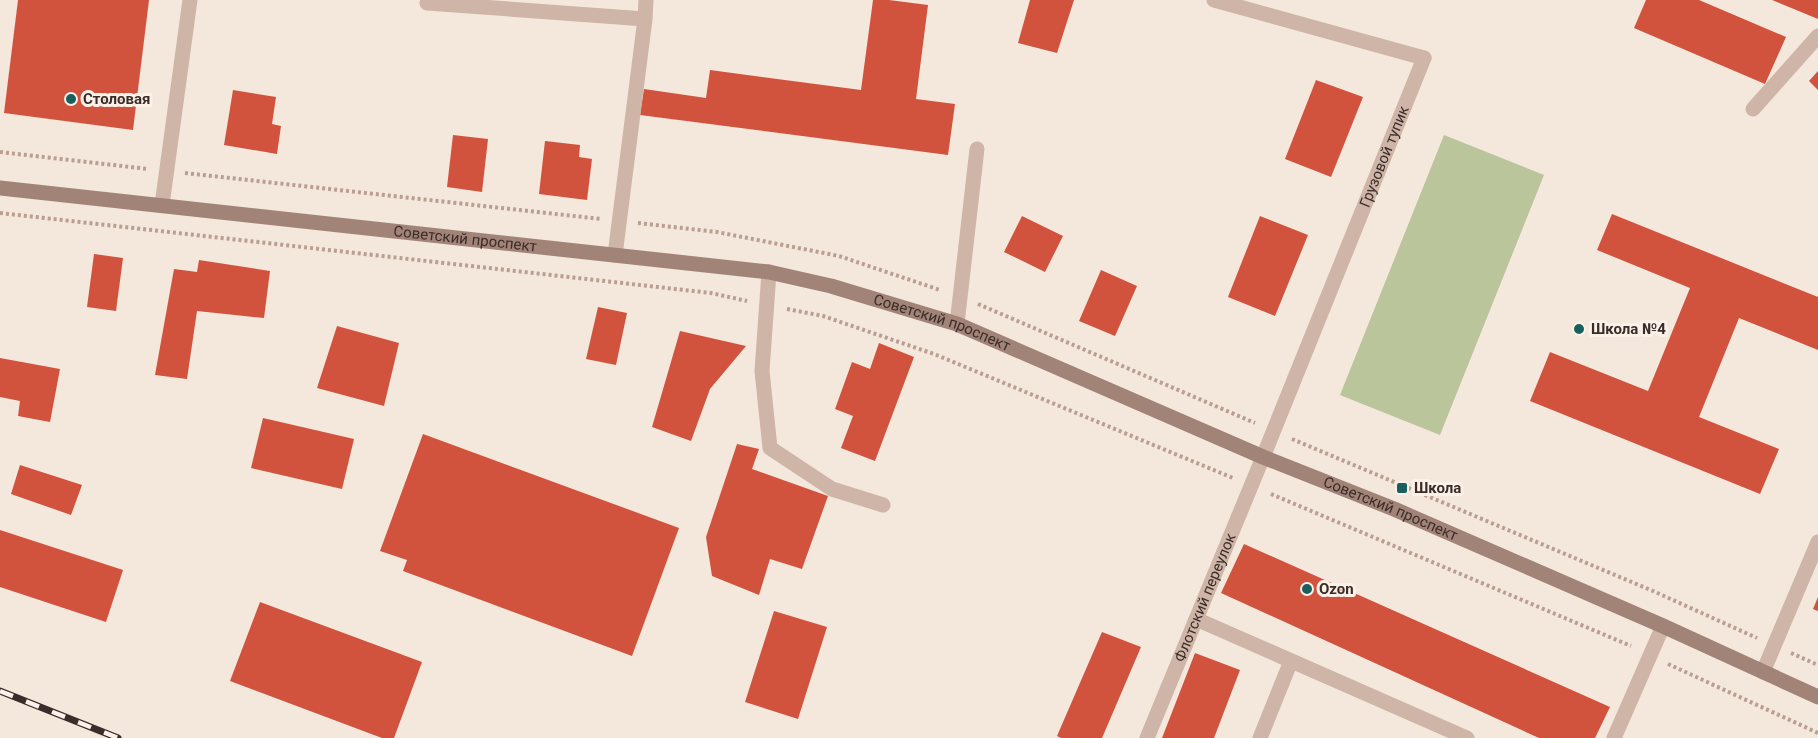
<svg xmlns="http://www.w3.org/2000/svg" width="1818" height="738" font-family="Roboto,sans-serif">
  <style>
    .green { fill: #bbc59b }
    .building { fill: #d1533e }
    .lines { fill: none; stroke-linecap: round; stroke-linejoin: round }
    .path { stroke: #ba9e91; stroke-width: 4; stroke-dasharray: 3 3; stroke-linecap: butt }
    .lane { stroke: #ceb5a7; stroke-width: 15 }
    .street { stroke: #ceb5a7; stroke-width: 15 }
    .secondary { stroke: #a28378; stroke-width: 15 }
    .rail-casing { stroke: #3a2c28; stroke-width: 7 }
    .rail { stroke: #fbf1e9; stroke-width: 4.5; stroke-dasharray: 14; stroke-linecap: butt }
    .poi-dot { fill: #195f5d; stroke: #fbf1e9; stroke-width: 2 }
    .labels { text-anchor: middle; stroke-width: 6; stroke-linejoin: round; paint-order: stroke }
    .poi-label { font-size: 15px; font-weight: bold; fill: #3a2c28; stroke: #fbf1e9; text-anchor: start }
    .street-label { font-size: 15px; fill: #3a2c28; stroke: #fbf1e9 }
  </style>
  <rect width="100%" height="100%" fill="#f4e7dc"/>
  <path class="green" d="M1444 135 1544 175 1440 435 1340 395Z"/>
  <path class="building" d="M18 0H149L133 130 4 113Z
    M873 0H889L928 5 916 99 955 104 948 155 640 115 644 89 706 98 710 70 861 90Z
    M1030 0H1074L1057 53 1018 43Z
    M1646 0H1699L1786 37 1765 84 1634 28Z
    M1772 0H1818V19Z
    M1818 71V90L1809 81Z
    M1316 80 1363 97 1331 177 1285 159Z
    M233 90 276 97 272 124 281 126 277 154 224 145Z
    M453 135 488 139 482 192 447 187Z
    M545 141 580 145 579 157 592 159 587 200 539 194Z
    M1612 214 1818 297V350L1739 318 1699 417 1779 449 1760 494 1530 401 1550 352 1648 391 1690 288 1597 250Z
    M1022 216 1063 236 1045 272 1004 252Z
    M1260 216 1308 235 1275 316 1228 297Z
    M94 254 123 258 116 311 87 307Z
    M199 260 270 271 264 318 197 311 187 379 155 375 174 269 197 272Z
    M1101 270 1137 286 1115 336 1079 321Z
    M598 307 627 313 616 365 586 359Z
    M337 326 399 343 384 406 317 388Z
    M680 331 746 346 710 389 691 441 652 427Z
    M879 343 914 357 875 461 841 448 853 416 835 409 852 362 870 369Z
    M0 358 60 369 50 422 18 416 20 401 0 397Z
    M263 418 354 439 342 489 251 468Z
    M423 434 679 528 632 656 403 571 407 560 380 551Z
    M737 444 759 449 752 469 828 496 802 569 770 559 759 595 712 576 706 537Z
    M20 465 82 485 71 515 11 494Z
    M0 530 123 570 106 622 0 587Z
    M1244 544 1610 707 1595 738H1539L1221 593Z
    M1818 597V611L1813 609Z
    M260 602 422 662 394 738H382L230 681Z
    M774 611 827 627 798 719 745 702Z
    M1102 632 1141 647 1102 738H1061L1057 736Z
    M1195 653 1240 670 1214 738H1162Z"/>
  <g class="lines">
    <path class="path" d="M0 152 148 169
      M185 173 601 219
      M0 213 711 293 747 301
      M638 223 717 232 839 256 940 290
      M978 304 1255 423
      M787 309 823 316 934 354 1233 478
      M1292 439 1653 591 1757 638
      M1271 494 1631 646
      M1791 653 1818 665
      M1668 664 1818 733"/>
    <path class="lane" d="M1214 0 1424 58
      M427 3 645 19 615 255
      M645 19 646 0
      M1753 109 1818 36
      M162 205 190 0
      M769 272 762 371 770 448 832 489 883 505
      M957 324 977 149
      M1196 619 1467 738
      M1763 672 1818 542
      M1260 738 1291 661
      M1614 738 1663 626"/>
    <path class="street" id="s1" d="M1147 738 1263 457 1424 58"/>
    <path class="secondary" id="s2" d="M0 188 769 272 831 286 957 324 1263 457 1394 509 1663 626 1818 697"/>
    <g class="rail-casing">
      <path id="rail" d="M0 691 118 738"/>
    </g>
    <use href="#rail" class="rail"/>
  </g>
  <g class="poi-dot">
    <circle cx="71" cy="99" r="6"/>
    <circle cx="1579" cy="329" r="6"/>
    <rect x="1396" y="482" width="12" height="12" rx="3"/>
    <circle cx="1307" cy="589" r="6"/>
  </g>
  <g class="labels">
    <g class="poi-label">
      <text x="83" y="104">Столовая</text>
      <text x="1591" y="334">Школа №4</text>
      <text x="1414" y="493">Школа</text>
      <text x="1319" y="594">Ozon</text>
    </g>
    <g class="street-label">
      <text dy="5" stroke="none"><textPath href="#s1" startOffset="628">Грузовой тупик</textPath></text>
      <text dy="5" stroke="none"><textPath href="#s2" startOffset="468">Советский проспект</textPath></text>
      <text dy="5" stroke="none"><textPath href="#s2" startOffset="954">Советский проспект</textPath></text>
      <text dy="5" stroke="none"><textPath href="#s2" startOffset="1440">Советский проспект</textPath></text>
      <text dy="5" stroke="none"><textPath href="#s1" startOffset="152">Флотский переулок</textPath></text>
    </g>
  </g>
</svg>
